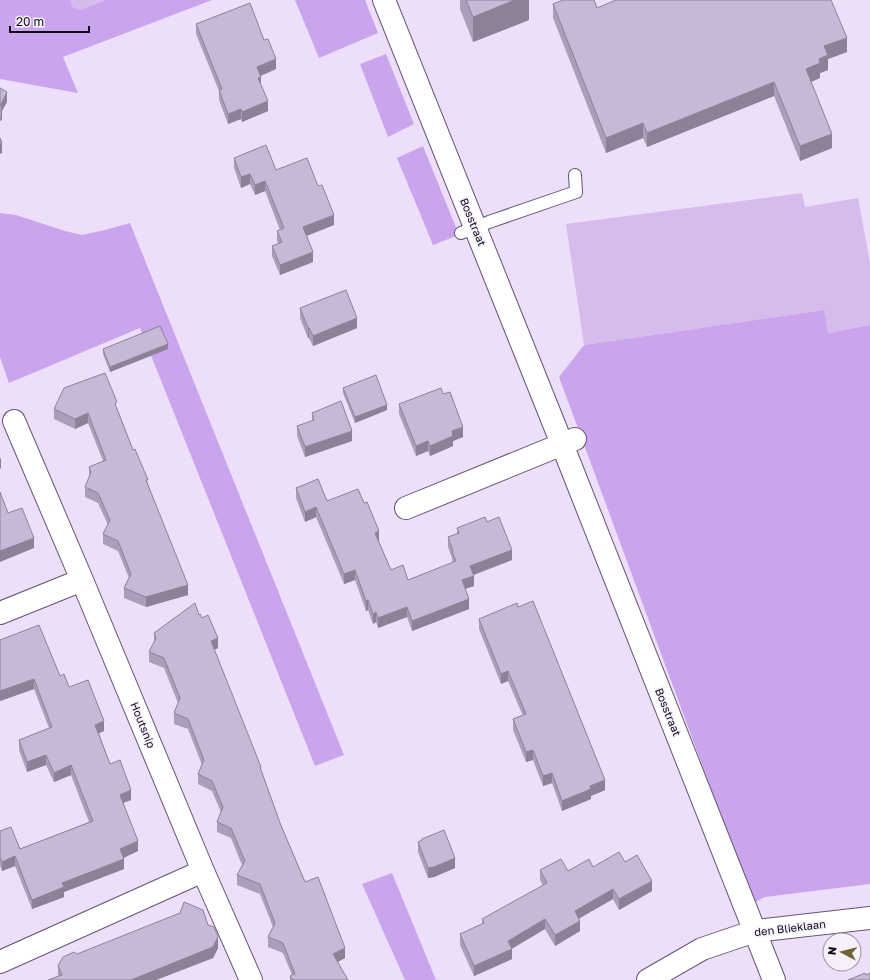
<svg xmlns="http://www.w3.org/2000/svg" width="870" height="980" font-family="'Golos Text',sans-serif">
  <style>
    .green { fill: #d5bcec }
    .forest { fill: #caa5ed }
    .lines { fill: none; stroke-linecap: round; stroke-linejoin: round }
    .service-casing { stroke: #635571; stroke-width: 14 }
    .minor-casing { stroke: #635571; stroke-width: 24 }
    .service { stroke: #fff; stroke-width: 12 }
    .minor { stroke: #fff; stroke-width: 22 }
    .wall { fill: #ac9eba }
    .shaded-wall { fill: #8c8197 }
    .building { fill: #c8b8d8; stroke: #8c8197 }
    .labels { text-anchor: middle; stroke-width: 3; stroke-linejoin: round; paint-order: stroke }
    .street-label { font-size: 11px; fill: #0f0a15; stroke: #f6f0fd }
  </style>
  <rect width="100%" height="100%" fill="#eddffa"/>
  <path class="green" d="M70 0H105L81 10 73 7Z
    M802 193 805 207 858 198 870 263V325L828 333 823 310 584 345 566 224Z"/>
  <path class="forest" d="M0 0H70L73 7 81 10 105 0H212L63 57 78 93 0 79Z
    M295 0H365L378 33 319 58Z
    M386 54 414 124 388 137 360 64Z
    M423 146 459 235 433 245 397 158Z
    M0 213 16 215 65 231 82 235 105 230 130 223 344 755 315 766 140 328 9 383 0 357Z
    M824 310 828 333 870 325V884L765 897 753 903 559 377 584 345Z
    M392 873 436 980H405L362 884Z"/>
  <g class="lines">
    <g class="service-casing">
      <path id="service" d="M461 233 489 222 576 192 575 175"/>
    </g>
    <g class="minor-casing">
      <path id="minor" d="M384 0 562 444 774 980
        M406 508 575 439
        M0 613 82 580
        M203 871 251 980
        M0 962 203 871 82 580 14 421
        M648 980 702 949 755 931 870 918"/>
    </g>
    <use href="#service" class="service"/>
    <use href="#minor" class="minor"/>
  </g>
  <path class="wall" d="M460 0H529V20L473 42 460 9Z
    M553 4 597 8 847 52 828 59V70L820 73V78L811 82 832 148 800 161 774 96 647 147 643 138 606 153 553 18Z
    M196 24 276 69 261 76V85L268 111 242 122 241 119 228 124 219 100V91L196 34Z
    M234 158 276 170 318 186 334 225 307 236 313 262 280 275 272 256V246L279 244 277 241V231L280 230 265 191 255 195 250 184 241 188 234 168Z
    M300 308 357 328 313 346 309 338H308L300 318Z
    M103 349H168L110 372 103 354Z
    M343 388 387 410 355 423 343 393Z
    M443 394 463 437 453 441V446L430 456 428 451 416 456 399 414V404Z
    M117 408 133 450 148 484 188 595 146 607 124 598V588L129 578 118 551 103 544V534L108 525 98 503 85 497V487L89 477V467L103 461 88 423 75 429 54 419V409Z
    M312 413 352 441 305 457 297 436V426L312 421Z
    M296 488 327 501 379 541V542L391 570 408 580 452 563V558L448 547V537L457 534V528L487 522 512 560 474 575V586L465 589 469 609 412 631 407 617 378 628 376 622 373 624 368 610 366 611 355 580 344 584 316 517 305 522 296 498Z
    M199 615 218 648 214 650 261 770 280 823 305 882 345 958 338 962 348 980H290V976L292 975 283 953 268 947V937L273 927 260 894 237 885V875L242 865 231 838 217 832V822L221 812 212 791 198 784V774L202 765 188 729 174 724V713L178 703 164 668 149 662V652L154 642V633Z
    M479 619 605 790 591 796V799L562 811 552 783 543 786 533 760 526 762 513 730V719L523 716 508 681 501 684 479 629Z
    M0 640 60 676 104 731 99 733 110 764 131 800 123 803 138 851 124 858V869L64 892V897L32 909 15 866 2 871 0 866V831L20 849 89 822 71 775 54 782 46 765 27 772 19 750V740L49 728 34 689 0 701Z
    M418 842 455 868 434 877 428 878 418 852Z
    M625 862 652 891 619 910 613 899 579 918 580 931 555 946 545 929 512 949V959L474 976 460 945V934L482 924V919L543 886 540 880V870L568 871Z
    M218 948 213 958 156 980H48L58 976V966L77 954Z"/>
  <path class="shaded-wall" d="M515 0H529V20L473 42V17Z
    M847 38V52L828 59V70L820 73V78L806 84V69L819 59 824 46Z
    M276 59V69L257 77V67Z
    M261 77V87L258 78Z
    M774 82V96L647 147V133Z
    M7 92V102L2 111V120L0 121 1 104Z
    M268 101V111L242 122V112Z
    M241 109V119L228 124V114Z
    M643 123V138L606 153V138Z
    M832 134V148L800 161V146Z
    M2 143V153L0 154V144Z
    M250 174V184L241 188V177Z
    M265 181V191L255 195V185Z
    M334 215V225L303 237V227Z
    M313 252V262L280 275V265Z
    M357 318V328L313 346V336Z
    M308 328H309V338H308Z
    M168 344V349L110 372V367Z
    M387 405V410L355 423V417Z
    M88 413V423L75 429V419Z
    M463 427V437L453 441V446L430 456V446L452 431Z
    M352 431V441L305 457V447Z
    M428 441V451L416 456V446Z
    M1 458V468L0 469V459Z
    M316 507V517L305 522V512Z
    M379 531V541L375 543V533Z
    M34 538V548L0 562V551Z
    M512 550V560L470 576V566Z
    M355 570V580L344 584V574Z
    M474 576V586L462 590V580Z
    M188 585V595L146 607V597Z
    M469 599V609L412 631V621Z
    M368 600V610L366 611V601Z
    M407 607V617L378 628V618Z
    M376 612V622L373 624V614Z
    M218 638V648L211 651V641Z
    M508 671V681L501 684V674Z
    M34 679V689L0 701V691Z
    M104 721V731L95 735V725Z
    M533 750V760L526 762V752Z
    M46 755V765L27 772V762Z
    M71 765V775L54 782V773Z
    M552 773V783L543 786V776Z
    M605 780V790L591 796V799L562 811V801L590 786Z
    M131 790V800L120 804V795Z
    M138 841V851L120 859V849Z
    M15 856V866L2 871V862Z
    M455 858V868L434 877 428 878V868Z
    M124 859V869L64 892V897L32 909V900L62 883Z
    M652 881V891L619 910V899Z
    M613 889V899L575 921V911Z
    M545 919V929L509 950 512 949V959L474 976V966L508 941Z
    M580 921V931L555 946V935Z
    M218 937V948L213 958 156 980H131Z
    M345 948V958L333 964V954Z"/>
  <path class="building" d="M466 0H515L473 17Z
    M563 0H594L597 8 616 0H831L847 38 824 46 828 55 819 59 820 63 806 69 832 134 800 146 774 82 647 133 643 123 606 138 553 4Z
    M250 3 264 40 268 39 276 59 257 67 261 77 258 78 268 101 242 112 241 109 228 114 219 90 222 89 196 24Z
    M0 88 7 92 1 104 2 110 0 111Z
    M0 138 2 143 0 144Z
    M266 145 276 170 307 158 318 186 322 185 334 215 303 227 313 252 280 265 272 246 282 242 277 231 284 228 265 181 255 185 250 174 241 177 234 158Z
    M346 290 357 318 313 336 309 328H308L300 308Z
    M160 326 168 344 110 367 103 349Z
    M105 373 117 402 115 404 133 450 135 449 148 480H146L188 585 146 597 124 588 131 574 118 541 103 534 110 520 98 493 85 487 91 472 89 467 106 460 88 413 75 419 54 409 64 388Z
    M376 375 387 405 355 417 343 388Z
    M441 388 443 394 450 392 463 427 452 431 453 436 430 446 428 441 416 446 399 404Z
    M341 401 352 431 305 447 297 426 314 420 312 413Z
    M318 479 327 501 358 489 364 503 367 502 379 531 375 533 391 570 403 565 408 580 456 561 452 552 453 551 448 537 459 533 457 528 485 517 487 522 499 517 512 550 470 566 474 576 462 580 469 599 412 621 407 607 378 618 376 612 373 614 368 600 366 601 355 570 344 574 316 507 305 512 296 488Z
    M0 492 8 513 22 508 34 538 0 551Z
    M533 601 605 780 590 786 591 789 562 801 552 773 543 776 533 750 526 752 513 719 526 714 508 671 501 674 479 619 517 603 518 607Z
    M195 603 199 615 200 614 202 618 208 615 218 638 211 641 261 767H260L280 823 305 882 318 877 345 948 333 954 348 980H293L290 976 295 974 283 943 268 937 275 923 260 884 237 875 245 861 231 828 217 822 223 807 212 781 198 774 204 760 188 719 174 713 180 698 164 658 149 652 156 638 154 633Z
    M39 625 60 676 64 674 69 687 88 680 104 721 95 725 110 764 120 760 131 790 120 795 138 841 120 849 124 859 62 883 64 887 32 900 15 856 2 862 0 857V831L11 827 20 849 93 821 71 765 54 773 46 755 27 762 19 740 52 727 34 679 0 691V640Z
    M444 830 455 858 434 867 428 868 418 842 422 840V839Z
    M619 852 625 862 637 855 652 881 619 899 613 889 575 911 580 921 555 935 545 919 508 941 512 949 474 966 460 934 484 923 482 919 547 883 540 870 561 859 568 871 589 859 593 867Z
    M184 902 203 910 208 925 214 927 218 937 213 947 131 980H48L62 975 58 966 63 957 74 952 77 954 180 913Z
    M865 973 866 975 870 973V980H848Z"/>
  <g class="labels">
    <g class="street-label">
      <text transform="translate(473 222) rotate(68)" y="4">Bosstraat</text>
      <text transform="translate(668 712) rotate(68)" y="4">Bosstraat</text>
      <text transform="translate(143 725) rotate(68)" y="4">Houtsnip</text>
      <text transform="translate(790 928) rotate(-7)" y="4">den Blieklaan</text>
    </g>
  </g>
  <g transform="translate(842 952) rotate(277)"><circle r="19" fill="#f6f0fd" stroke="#9a94a0"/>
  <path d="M0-3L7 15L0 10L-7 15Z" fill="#6f6431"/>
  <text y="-6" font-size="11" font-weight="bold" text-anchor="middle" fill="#0f0a15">N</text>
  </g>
  <path d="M10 26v6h79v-6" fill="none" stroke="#0f0a15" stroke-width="2"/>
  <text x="16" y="26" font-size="12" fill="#0f0a15" stroke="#f6f0fd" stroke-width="3" paint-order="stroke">20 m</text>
</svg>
